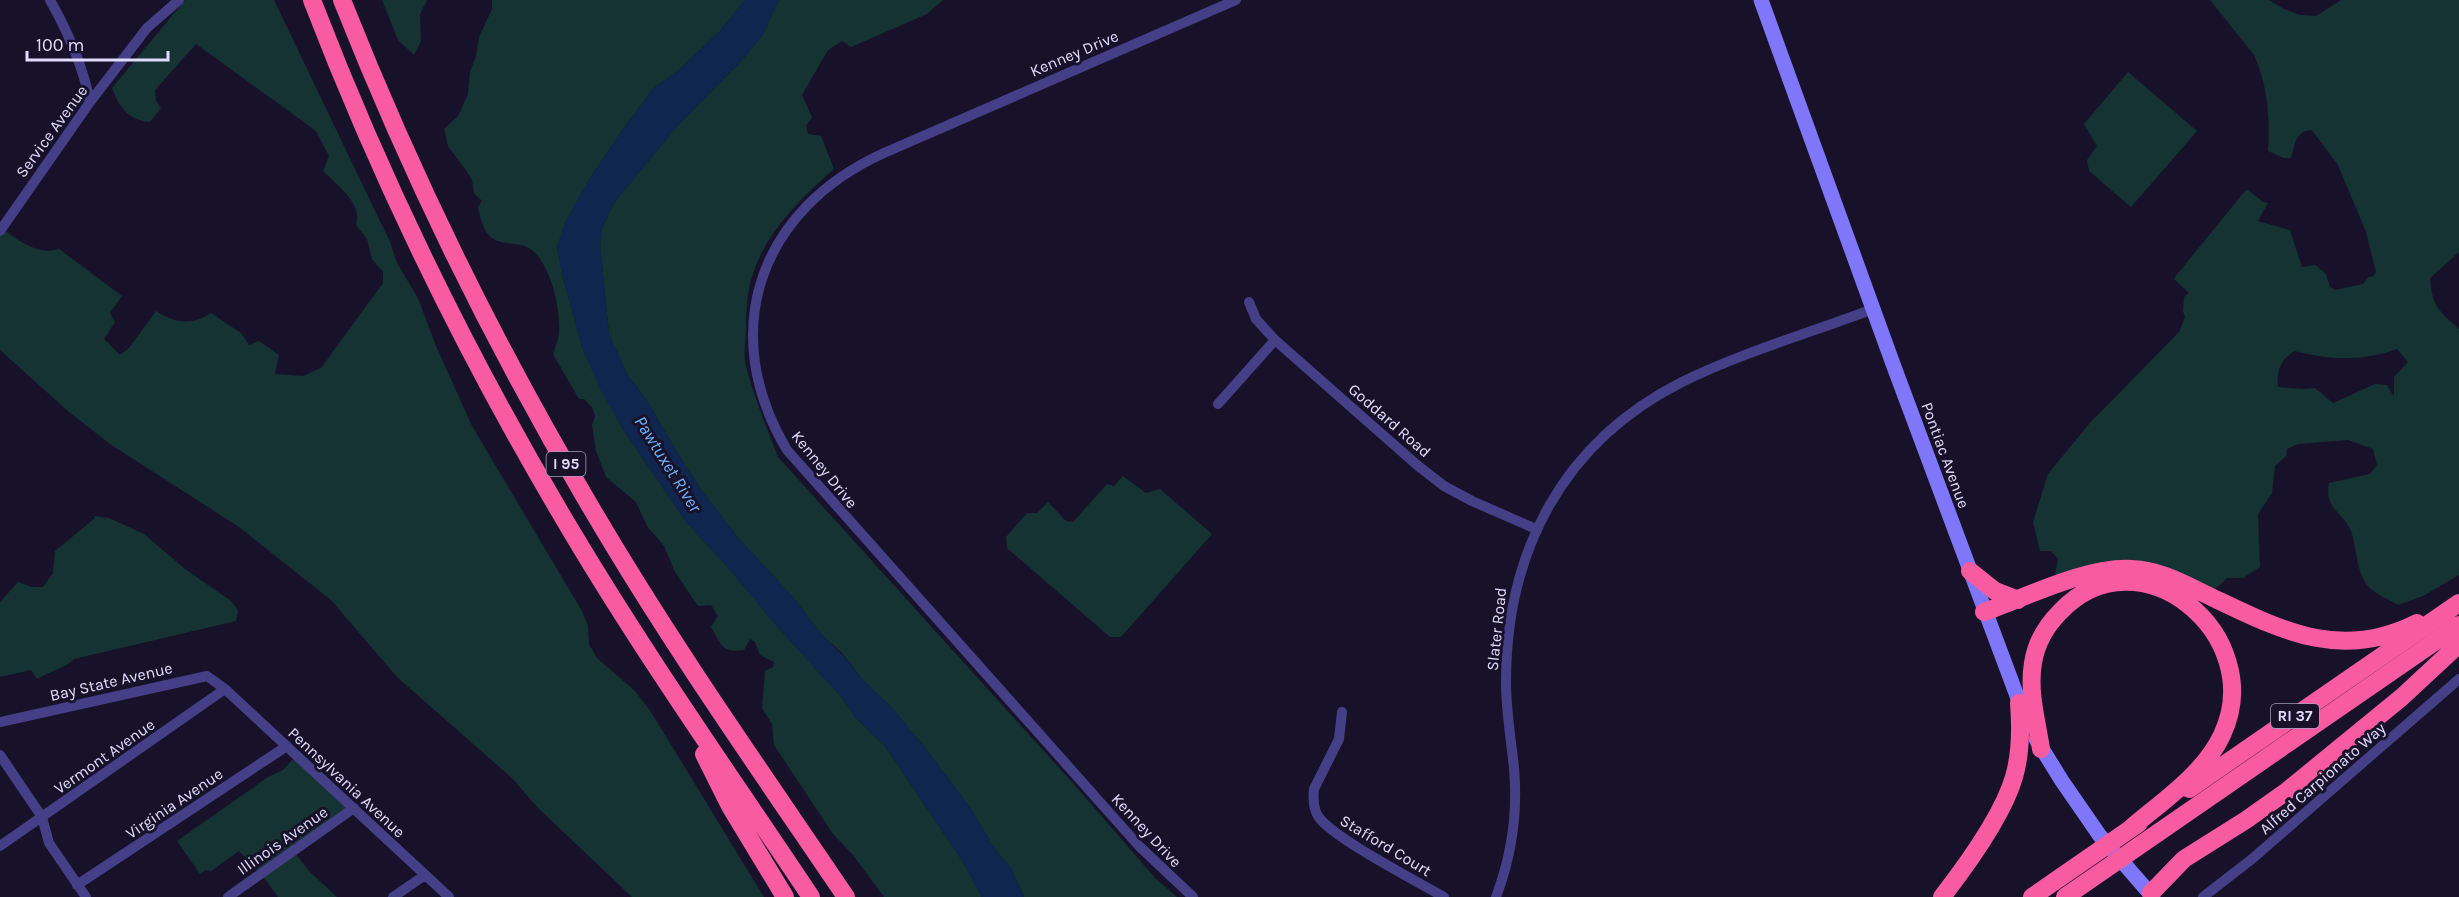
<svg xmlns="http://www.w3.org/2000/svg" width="2459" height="897" font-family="Karla,sans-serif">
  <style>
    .green { fill: #153333; fill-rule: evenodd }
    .water { fill: #11264e }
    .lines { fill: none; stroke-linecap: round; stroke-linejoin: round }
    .street { stroke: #453f87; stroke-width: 10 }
    .secondary { stroke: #7f76fa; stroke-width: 15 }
    .highway { stroke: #f95ba0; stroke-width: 18 }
    .labels { text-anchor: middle; stroke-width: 6; stroke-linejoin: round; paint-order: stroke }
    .shield { fill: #17122a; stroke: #a49fbe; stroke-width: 1.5 }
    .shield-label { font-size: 15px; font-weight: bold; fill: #e1dcfe }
    .street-label { font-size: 16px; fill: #e1dcfe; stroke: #17122a }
    .water-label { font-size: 18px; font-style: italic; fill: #6eb3fa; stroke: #17122a }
  </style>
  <rect width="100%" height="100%" fill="#17122a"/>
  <path class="green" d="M185 0H274L390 242 397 263 418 298 436 346 472 426 582 611 588 626 589 644 597 658 635 691 651 712 764 897H632L536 806 513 779 397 677 331 600 239 527 110 444 69 412 0 350V235L2 229C20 241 38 256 59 249L122 296 110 313 115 322 104 339 120 355 129 348 156 311C174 323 192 326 211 313L241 333 249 345 259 341 279 355 275 374 303 376 321 368 383 283V272L372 259 367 239 356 225C363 203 337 185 323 171L329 156 316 131 196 44 155 90 156 101 161 108 150 122C128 120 119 107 112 88Z
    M382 0H427L420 14 421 41 414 55 398 40Z
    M492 0H745L720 31 681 68 653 89 626 125 590 178 566 221 557 247 563 278 583 350 622 428 687 523 731 571 776 625 842 698 856 718 885 746 963 862 982 897H884L853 855 833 834 774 745 772 724 762 708 765 671 773 667 774 662 760 655 755 642 750 639 744 650C721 653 722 645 711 627L718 616 711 605 698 606 675 572 664 546 647 526 636 502 606 477 596 451 592 425 595 416 592 407 584 399H579L553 354C555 347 559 339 559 332 561 309 550 261 529 248 523 244 514 244 507 243 485 241 482 225 478 207L482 201 474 193 472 180 468 173 448 146 444 129 458 116 468 94 470 72 476 56 479 37 492 9Z
    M779 0H943L927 14 851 47 842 41 828 50 802 95 812 117 806 126 808 134 821 136 834 169C802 197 766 232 753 274 747 291 746 311 746 329 746 340 743 354 746 366 754 397 766 426 778 457L1071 781 1156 879 1177 897H1024L1011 868 994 848 971 809 926 749 892 708 862 679 843 654 821 634 793 597 740 540 705 495 686 467 646 399 627 374 609 334 600 245 602 228 614 203 678 125 742 60 762 36Z
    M2210 0H2269L2284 9 2300 15 2316 16 2341 0H2459V252L2430 278C2432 306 2438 310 2459 329V575L2423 596 2398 605C2390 600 2373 593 2367 585 2356 570 2357 548 2351 531 2343 511 2324 510 2329 483L2370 474 2377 465 2373 449 2348 440 2298 444 2287 449 2286 456 2275 466 2272 493 2258 514 2260 567 2243 578H2227L2209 595 2064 581 2055 574 2058 559 2051 551H2040L2033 522 2048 474 2089 424 2179 332 2185 317 2183 311 2184 297 2189 293 2174 279 2175 277 2245 191 2248 190 2263 202 2268 203 2258 221 2290 230 2302 267 2315 265 2326 274 2330 287 2335 290 2363 284 2368 277 2374 276 2376 272 2366 232 2338 165 2312 130C2295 131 2295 145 2291 158H2284L2268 151C2270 118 2268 86 2254 55ZM2397 349 2408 362 2394 377V397L2387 385 2375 384 2333 403 2315 388 2302 389 2278 387C2276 371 2281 360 2294 351 2332 360 2360 362 2397 349Z
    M2128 72 2197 131 2131 207 2089 171 2087 160 2097 146 2084 124Z
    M1123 476 1146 493 1160 489 1212 534 1121 637H1110L1007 548 1006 537 1027 513H1037L1048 502 1066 521 1073 522 1107 484 1114 486Z
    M94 516 109 518 144 534 185 569 231 601 238 610 236 621 74 659C64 669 50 671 37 679L31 670 0 677V602L18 582 32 587H43L53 573 55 551 95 518Z
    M295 757 352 808 294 852 310 872 337 897H278L264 878 239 851 211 871 206 870 200 874 177 841 268 777 283 770Z"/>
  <path class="water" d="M745 0H779L762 36 742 60 678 125 614 203 602 228 600 245 609 334 627 374 646 399 686 467 705 495 740 540 793 597 821 634 843 655 862 679 892 708 926 749 971 809 994 848 1011 868 1024 897H982L963 862 885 746 856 718 842 698 776 625 731 571 687 523 622 428 601 391 583 350 563 278 557 247 566 221 590 178 626 125 653 89 681 68 720 31Z"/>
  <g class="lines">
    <path class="street" d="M50 0C68 32 83 66 90 102
      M0 231 90 102 147 28 179 0
      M1249 302 1256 319 1275 340 1417 465 1444 486 1472 501 1536 529
      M1218 404 1275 340
      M1342 712 1339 739 1314 789C1313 798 1313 808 1318 816 1331 837 1418 882 1444 897
      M0 722 207 676 225 689 449 897
      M0 755 42 817 49 843 86 897
      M0 846 225 689
      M77 885 287 746
      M228 897 354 808
      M393 897 425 875
      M1193 897 1139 846 787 450C716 331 760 209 884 153L1236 0
      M1496 897C1512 855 1518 813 1514 768 1511 739 1506 711 1506 682 1506 551 1563 442 1682 382 1743 352 1810 333 1873 309
      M2203 897 2252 859 2459 679"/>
    <path class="secondary" d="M1761 0 1893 364 2023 712
      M2036 739 2062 781 2100 836 2153 897"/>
    <path class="highway" d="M312 0C383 185 471 364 573 534 647 658 731 777 811 897
      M342 0C412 177 496 348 593 511 671 644 760 770 846 897
      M1970 571 1995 591 2018 600
      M1984 612C2027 597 2088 566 2132 569 2159 570 2182 583 2205 594 2277 628 2338 663 2417 623
      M2041 749C2037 722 2028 691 2033 663 2036 644 2046 626 2060 612 2140 528 2269 636 2222 735 2204 774 2161 802 2130 829
      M704 754 730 806 785 897
      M2189 789 2459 603
      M2151 893 2184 859 2246 820 2287 791 2402 697 2459 644
      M1942 897C1966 866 2003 815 2014 777 2021 753 2021 728 2019 703
      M2032 897 2139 823
      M2065 897 2459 625"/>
  </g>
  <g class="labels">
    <g class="shield">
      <rect x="546.5" y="452" width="39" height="24" rx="4.5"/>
      <rect x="2271" y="704" width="48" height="24" rx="4.5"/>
    </g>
    <g class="shield-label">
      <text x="566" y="469">I 95</text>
      <text x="2295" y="721">RI 37</text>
    </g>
    <g class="street-label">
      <text transform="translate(1074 53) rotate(-23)" y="6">Kenney Drive</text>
      <text transform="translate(51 131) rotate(-54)" y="6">Service Avenue</text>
      <text transform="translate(1390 420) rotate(41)" y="6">Goddard Road</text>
      <text transform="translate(1946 455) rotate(70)" y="6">Pontiac Avenue</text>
      <text transform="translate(825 469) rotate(51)" y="6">Kenney Drive</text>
      <text transform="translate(1496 629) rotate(-84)" y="6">Slater Road</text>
      <text transform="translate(111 681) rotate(-13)" y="6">Bay State Avenue</text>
      <text transform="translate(104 756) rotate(-35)" y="6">Vermont Avenue</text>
      <text transform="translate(2322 778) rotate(-41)" y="6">Alfred Carpionato Way</text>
      <text transform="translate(347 782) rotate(43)" y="6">Pennsylvania Avenue</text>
      <text transform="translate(174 803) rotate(-34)" y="6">Virginia Avenue</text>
      <text transform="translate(1147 830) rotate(47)" y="6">Kenney Drive</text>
      <text transform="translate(282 840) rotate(-35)" y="6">Illinois Avenue</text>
      <text transform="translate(1386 845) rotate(31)" y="6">Stafford Court</text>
    </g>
    <g class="water-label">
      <text transform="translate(668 464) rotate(58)" y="6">Pawtuxet River</text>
    </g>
  </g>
  <path d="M27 51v9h141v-9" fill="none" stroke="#e1dcfe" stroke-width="3"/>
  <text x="36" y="51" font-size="18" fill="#e1dcfe" stroke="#17122a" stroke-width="4.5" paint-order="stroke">100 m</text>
</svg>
